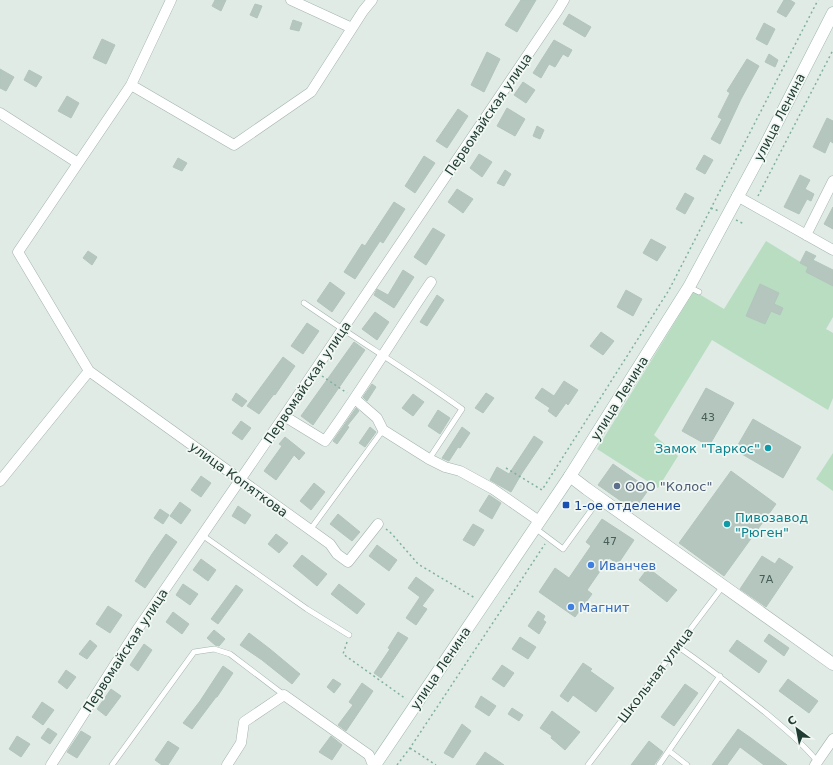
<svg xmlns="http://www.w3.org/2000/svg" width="833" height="765" font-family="'DejaVu Sans',sans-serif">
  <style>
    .green { fill: #b8ddc1 }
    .building { fill: #b5c6bf; stroke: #b2c5bc }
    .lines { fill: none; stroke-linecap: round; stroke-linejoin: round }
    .service-casing { stroke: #a3b3ad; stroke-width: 6 }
    .minor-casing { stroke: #a3b3ad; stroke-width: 11 }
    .tertiary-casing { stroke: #a3b3ad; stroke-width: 13 }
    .secondary-casing { stroke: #9fb7ad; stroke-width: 13 }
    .path { stroke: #80b09e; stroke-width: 1.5; stroke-dasharray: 2 3; stroke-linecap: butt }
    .service { stroke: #fff; stroke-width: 5 }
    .minor { stroke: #fff; stroke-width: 10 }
    .tertiary { stroke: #fff; stroke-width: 12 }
    .secondary { stroke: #fff; stroke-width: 12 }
    .culture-dot { fill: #0f9aa8; stroke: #f1f8f4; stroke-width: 1.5 }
    .service-dot { fill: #5c6f8a; stroke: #f1f8f4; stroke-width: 1.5 }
    .transit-dot { fill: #1a4fb4; stroke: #f1f8f4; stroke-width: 1.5 }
    .shop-dot { fill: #3f7fe0; stroke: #f1f8f4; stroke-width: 1.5 }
    .labels { text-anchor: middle; stroke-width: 3.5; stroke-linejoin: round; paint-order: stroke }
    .number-label { font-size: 11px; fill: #465e56 }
    .street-label { font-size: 13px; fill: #213c33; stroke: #f1f8f4 }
    .culture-label { font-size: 13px; fill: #0d838f; stroke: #f1f8f4; text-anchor: end }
    .service-label { font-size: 13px; fill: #4e5e75; stroke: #f1f8f4; text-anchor: start }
    .transit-label { font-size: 13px; fill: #164399; stroke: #f1f8f4; text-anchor: start }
    .shop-label { font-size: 13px; fill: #366cbe; stroke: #f1f8f4; text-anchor: start }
  </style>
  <rect width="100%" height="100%" fill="#e0ebe6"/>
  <path class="green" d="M766 241 833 282V317L826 329 833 333V398L828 410 712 340 654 435 678 456 658 488 597 449 694 291 724 309Z
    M833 453V491L816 479Z"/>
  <path class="building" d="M215 0H226L221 11 212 6Z
    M521 0H536L517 32 505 25Z
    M784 0H790L795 3 786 17 777 12Z
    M255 4 262 6 257 18 250 15Z
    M569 14 591 27 585 37 563 24Z
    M293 20 302 23 299 31 290 29Z
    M764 23 775 29 767 45 756 39Z
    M102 39 115 45 106 64 93 58Z
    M554 40 572 50 568 57 563 54 555 67 549 64 541 78 533 73Z
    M487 52 500 59 484 92 471 85Z
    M769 54 778 60 775 67 765 62Z
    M747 59 759 66 741 99 720 144 711 139 722 119 718 117 730 93 727 91Z
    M0 69 14 77 6 91 0 88Z
    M29 70 42 77 36 87 24 80Z
    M523 82 535 90 526 103 514 95Z
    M67 96 79 103 71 118 58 111Z
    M507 108 525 119 515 136 497 126Z
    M458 109 468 116 447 148 436 141Z
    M827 118 833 121V143L830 141 825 153 813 147Z
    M537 126 544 130 540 139 533 136Z
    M479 154 492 162 482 177 470 168Z
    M704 155 713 160 705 174 696 169Z
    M424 156 435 163 415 193 405 186Z
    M178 158 187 163 182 171 173 167Z
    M505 170 511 174 504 186 497 183Z
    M800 175 810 180 805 189 814 194 811 201 807 199 799 214 784 207Z
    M457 189 473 199 463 213 448 202Z
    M685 193 694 198 685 214 676 209Z
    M394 202 405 209 383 243 380 241 355 279 344 272 362 244 365 246Z
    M833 207V229L824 224Z
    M433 228 445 235 426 265 414 257Z
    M651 239 666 247 657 261 643 253Z
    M88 251 97 257 92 265 83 258Z
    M806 251 816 256 813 260 833 270V286L806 272 808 267 800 263Z
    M403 270 414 277 394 308 374 295 377 289 388 295Z
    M330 282 345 293 332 312 317 301Z
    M760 284 779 293 774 304 783 308 780 315 771 311 765 324 746 316Z
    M626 290 642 299 633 316 617 307Z
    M437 295 444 300 427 326 420 322Z
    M375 312 389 322 377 340 362 329Z
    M307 323 319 331 303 354 291 346Z
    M601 332 614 341 603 355 590 346Z
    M354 342 365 350 313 425 301 416Z
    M283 357 295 366 275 395 274 394 259 414 247 406Z
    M564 381 578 390 568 405 566 403 556 417 548 411 550 408 535 398 542 388 554 396Z
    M372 384 376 387 367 401 363 397Z
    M706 388 734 403 709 446 682 431Z
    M236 393 247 401 242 407 232 400Z
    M486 393 494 398 483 413 475 408Z
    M413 394 424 402 413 416 402 408Z
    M356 408 359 411 347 426 349 427 337 444 333 441Z
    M438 410 450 418 440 434 428 426Z
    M753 419 801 447 783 478 735 450Z
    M241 421 251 428 242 440 232 433Z
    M370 427 376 432 365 447 359 443Z
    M462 427 470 433 460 448 458 447 449 461 442 458Z
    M534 436 543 442 522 473 511 492 490 480 497 467 509 474Z
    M285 437 305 453 299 460 294 455 276 480 264 471 282 446 279 444Z
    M613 464 649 489 634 510 598 485Z
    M731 471 776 504 724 576 679 543Z
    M201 476 211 483 201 497 191 490Z
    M314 483 325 492 311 510 300 501Z
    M489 495 501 503 492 519 479 511Z
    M180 502 191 510 181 524 170 516Z
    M238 506 251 515 245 524 232 516Z
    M160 509 169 515 163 524 154 518Z
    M338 514 360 532 352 541 330 524Z
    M602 519 634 540 618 564 609 558 587 590 592 594 575 617 539 592 555 568 569 578 591 546 586 542Z
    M473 524 484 530 474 546 463 540Z
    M166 534 177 542 145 588 135 581 152 554Z
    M276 534 288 543 279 553 268 544Z
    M377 545 397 560 389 571 369 556Z
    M302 555 327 574 317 586 293 566Z
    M762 556 775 564 779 558 793 567 766 607 740 589Z
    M201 559 216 570 208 581 193 570Z
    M648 568 677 590 667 602 639 580Z
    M416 577 434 590 422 606 427 609 416 625 406 618 420 597 408 588Z
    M183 584 198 594 190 605 176 595Z
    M339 584 365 604 357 614 331 594Z
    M236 585 243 590 218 624 211 619Z
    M108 606 122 615 110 633 96 624Z
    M538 611 545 616 543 620 546 622 539 634 528 626Z
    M173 612 189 624 182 634 166 622Z
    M214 630 225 639 219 646 215 645 207 638Z
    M398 632 408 638 381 678 374 673 390 649 388 648Z
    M249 633 270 649 300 674 292 684 262 660 240 645Z
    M769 634 789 648 784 656 764 641Z
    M520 637 536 647 528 659 512 649Z
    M90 640 97 646 87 659 79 654Z
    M737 640 767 661 759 673 729 651Z
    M144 644 152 650 138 671 130 665Z
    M583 663 592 669 590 671 614 688 596 712 573 695 568 702 560 696Z
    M502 665 514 673 504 687 492 679Z
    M223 666 233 673 217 697H216L192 729 183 723 200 701Z
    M66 670 76 677 67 689 58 682Z
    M333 679 341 684 334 693 327 687Z
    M788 679 818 701 809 713 779 691Z
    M362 683 373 691 346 731 338 725 353 705 349 702Z
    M685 684 698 693 674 726 661 717Z
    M111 689 121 696 106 716 97 709Z
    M481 696 496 706 489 716 475 707Z
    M42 702 54 710 43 725 32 717Z
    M512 708 523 715 519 721 508 714Z
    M552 711 580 732 565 750 551 738 552 736 540 728Z
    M462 724 471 731 453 758 444 753Z
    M48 728 57 734 50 744 41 738Z
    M738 729 751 738 787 765H764L740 747 727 765H712Z
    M81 731 91 737 77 758 67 752Z
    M17 736 30 744 21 757 9 749Z
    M331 736 342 745 332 760 319 752Z
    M168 741 179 748 168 765H162L155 760Z
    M649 741 663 752 654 765H631Z
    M485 752 504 765H476Z"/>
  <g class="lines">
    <g class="service-casing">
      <path id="service" d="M689 287 699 292
        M304 303C356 339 410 372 462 409L429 459
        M535 528 563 549 600 498
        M310 530 383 430
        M202 535 307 609 349 635
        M677 646C708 667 737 690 766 713 784 728 802 743 817 761
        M669 751 687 765
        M112 765 194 652 214 649 230 654 284 695
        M588 765 723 586
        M659 765 720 676"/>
    </g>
    <g class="minor-casing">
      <path id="minor" d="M291 0 352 28
        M131 85 171 0
        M0 113 78 163
        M737 196 833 250
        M806 235 833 181
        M89 371 330 544 337 554 348 562 378 524
        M355 399 377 418 383 430 429 459 445 467 460 471 493 489 539 521
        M284 416 325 441C362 390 395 335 431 282
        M0 481 89 371 18 252 131 85 234 145 311 92 363 11 372 0
        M51 765 139 627 284 416 558 10 564 0
        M227 765 241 743 244 722 284 695 369 755 373 765
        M815 765 833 739"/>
    </g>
    <g class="tertiary-casing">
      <path id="tertiary" d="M570 476 587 489 833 664"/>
    </g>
    <g class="secondary-casing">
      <path id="secondary" d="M375 765 570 476 689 287 765 146 833 13"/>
    </g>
    <path class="path" d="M758 196 833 50
      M711 208 719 211
      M736 220 744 224
      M322 376 347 393
      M506 468 542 490 669 290 818 0
      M386 529 392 534 418 564 475 598
      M347 642 343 654 406 699
      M410 748 436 765
      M397 765 410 748 545 544"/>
    <use href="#service" class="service"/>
    <use href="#minor" class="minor"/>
    <use href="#tertiary" class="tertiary"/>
    <use href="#secondary" class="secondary"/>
  </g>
  <g class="culture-dot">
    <circle cx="768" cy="448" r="4"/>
    <circle cx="727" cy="524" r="4"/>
  </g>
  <circle class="service-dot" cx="617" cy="486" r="4"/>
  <rect class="transit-dot" x="562" y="501" width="8" height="8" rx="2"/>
  <g class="shop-dot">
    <circle cx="591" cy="565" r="4"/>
    <circle cx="571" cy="607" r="4"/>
  </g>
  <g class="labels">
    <g class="number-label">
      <text x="708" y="421">43</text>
      <text x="610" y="545">47</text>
      <text x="766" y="583">7А</text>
    </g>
    <g class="street-label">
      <text transform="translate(488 114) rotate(-56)" y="5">Первомайская улица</text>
      <text transform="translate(779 117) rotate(-63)" y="5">улица Ленина</text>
      <text transform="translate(307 382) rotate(-56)" y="5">Первомайская улица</text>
      <text transform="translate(619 398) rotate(-58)" y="5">улица Ленина</text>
      <text transform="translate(239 479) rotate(36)" y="5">улица Копяткова</text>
      <text transform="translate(125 650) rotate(-57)" y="5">Первомайская улица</text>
      <text transform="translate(440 668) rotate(-56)" y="5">улица Ленина</text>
      <text transform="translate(655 675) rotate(-53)" y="5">Школьная улица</text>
    </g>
    <g class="culture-label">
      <text x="760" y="453">Замок "Таркос"</text>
      <text x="735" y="522" text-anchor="start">Пивозавод<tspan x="735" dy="15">"Рюген"</tspan></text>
    </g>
    <g class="service-label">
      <text x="625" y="491">ООО "Колос"</text>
    </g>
    <g class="transit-label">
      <text x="574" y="510">1-ое отделение</text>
    </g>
    <g class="shop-label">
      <text x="599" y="570">Иванчев</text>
      <text x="579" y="612">Магнит</text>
    </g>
  </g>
  <g transform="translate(797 729) rotate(328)" stroke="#f1f8f4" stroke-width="3" paint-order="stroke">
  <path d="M0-3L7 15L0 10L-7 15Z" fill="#213c33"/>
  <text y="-6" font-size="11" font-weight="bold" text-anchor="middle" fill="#213c33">С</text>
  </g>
</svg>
